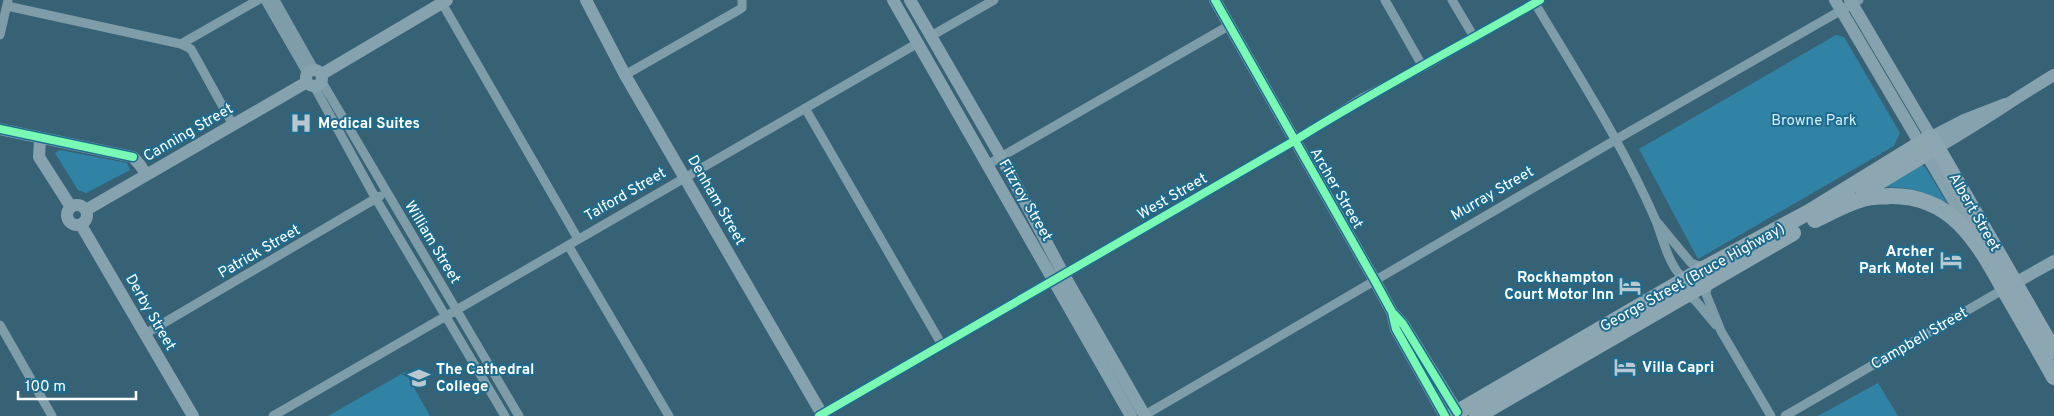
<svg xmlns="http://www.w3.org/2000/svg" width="2054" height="416" font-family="Overpass,sans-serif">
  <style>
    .green { fill: #3183a6 }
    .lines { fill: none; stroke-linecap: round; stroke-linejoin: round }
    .street { stroke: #7e9da9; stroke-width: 9 }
    .secondary { stroke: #86a2ae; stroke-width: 12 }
    .highway { stroke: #8ca6b2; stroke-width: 16 }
    .cycleway-casing { stroke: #1d6c90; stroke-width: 11 }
    .cycleway { stroke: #7af9b4; stroke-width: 8 }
    .labels { text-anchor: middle; stroke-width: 4; stroke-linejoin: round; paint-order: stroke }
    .park-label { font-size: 15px; fill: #d2eefa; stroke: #1d6c90 }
    .poi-label { font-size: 15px; font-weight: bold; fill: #fff; stroke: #1d6c90; text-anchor: start }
    .street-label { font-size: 15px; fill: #fff; stroke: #1d6c90 }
  </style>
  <rect width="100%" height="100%" fill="#376276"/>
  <path class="green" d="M1836 35 1844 37 1900 133 1894 146 1698 259 1639 149Z
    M60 150 127 163 130 170 86 193 78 190 55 153Z
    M1922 165 1925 167 1947 203C1927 191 1906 186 1882 187Z
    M405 372 430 416H328Z
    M1878 383 1898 416H1818Z"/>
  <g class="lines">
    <path class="street" d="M265 0 307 73
      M275 0 314 69
      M1385 0 1423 67
      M1452 0 1474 37
      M1533 0C1576 72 1623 144 1656 221 1662 236 1671 274 1687 280
      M442 3 578 239
      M7 6 181 44
      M0 35 8 0
      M931 36 994 0
      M625 75 737 11 742 8V0
      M322 82 519 416
      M314 86 376 199 505 416
      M805 108 942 345
      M233 125 191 49 181 44 258 0
      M987 165 1230 25
      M1658 223 1691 263 1705 268
      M568 245 669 416
      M1064 275 1294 141 1362 98 1423 67 1540 0
      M1708 283 1706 294 1721 331 1771 416
      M1686 295 1695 300 1716 325
      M0 325 52 416
      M145 334 380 196
      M1145 415 1629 132 1859 0
      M273 416 918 43
      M819 416 1053 281
      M1785 416 2004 289"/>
    <path class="secondary" d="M586 0 625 75 823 416
      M893 0 1131 416
      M910 0 1001 157 1064 275 1145 416
      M1215 0 1375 281 1392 312 1396 329 1445 416
      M1835 0 1971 230
      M1850 0 1931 137 1964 120 2005 104
      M306 78a8 8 0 1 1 16 0a8 8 0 1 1-16 0Z
      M322 74 447 0
      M0 129 133 157 140 165 146 174
      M40 139 39 157 71 207
      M1931 151C1973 128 2012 100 2054 75
      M67 215a10 10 0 1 1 20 0a10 10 0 1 1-20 0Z
      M86 210 307 82
      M81 225 193 416
      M2015 283 2054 261
      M1394 314 1403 324 1460 416"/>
    <path class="highway" d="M1864 191 1927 153
      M1815 220C1832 212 1849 202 1867 198 1874 196 1882 197 1890 196 1956 195 1980 247 2009 298 2024 324 2039 350 2054 377
      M1451 416 1705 268 1809 212 1931 137 2054 351
      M1477 416 1793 233"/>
    <g class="cycleway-casing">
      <path id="cycleway" d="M1215 0 1375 281 1392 312 1396 329 1445 416
        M0 129 133 157
        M1394 314 1403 324 1457 412
        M819 416 1294 141C1374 91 1458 47 1540 0"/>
    </g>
    <use href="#cycleway" class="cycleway"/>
  </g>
  <defs>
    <g id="hospital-bare" transform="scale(1.725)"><path d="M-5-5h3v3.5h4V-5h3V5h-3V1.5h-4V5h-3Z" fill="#b9c8cf" stroke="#1d6c90" stroke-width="2.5" paint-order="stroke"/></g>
    <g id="hotel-bare" transform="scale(1.725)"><path d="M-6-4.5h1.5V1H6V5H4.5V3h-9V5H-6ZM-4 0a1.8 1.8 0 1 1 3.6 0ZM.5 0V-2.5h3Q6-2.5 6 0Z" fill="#b9c8cf" stroke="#1d6c90" stroke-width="2.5" paint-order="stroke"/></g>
    <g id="school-bare" transform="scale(1.725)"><path d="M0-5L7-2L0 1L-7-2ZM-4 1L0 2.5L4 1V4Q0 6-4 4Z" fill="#b9c8cf" stroke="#1d6c90" stroke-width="2.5" paint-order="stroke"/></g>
  </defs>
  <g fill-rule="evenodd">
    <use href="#hospital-bare" x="301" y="123"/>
    <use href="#hotel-bare" x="1951" y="260"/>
    <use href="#hotel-bare" x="1630" y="286"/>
    <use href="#hotel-bare" x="1625" y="367"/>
    <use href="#school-bare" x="419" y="378"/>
  </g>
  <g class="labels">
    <g class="park-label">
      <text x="1814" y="125">Browne Park</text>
    </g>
    <g class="poi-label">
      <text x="318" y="128">Medical Suites</text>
      <text x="1934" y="256" text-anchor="end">Archer<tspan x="1934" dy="17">Park Motel</tspan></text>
      <text x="1614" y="282" text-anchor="end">Rockhampton<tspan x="1614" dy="17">Court Motor Inn</tspan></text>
      <text x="1642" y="372">Villa Capri</text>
      <text x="436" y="374">The Cathedral<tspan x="436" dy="17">College</tspan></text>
    </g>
    <g class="street-label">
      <text transform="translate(188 132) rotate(-30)" y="5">Canning Street</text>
      <text transform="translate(1337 188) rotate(60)" y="5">Archer Street</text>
      <text transform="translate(1492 193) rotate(-30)" y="5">Murray Street</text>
      <text transform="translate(625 194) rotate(-30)" y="5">Talford Street</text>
      <text transform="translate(1172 196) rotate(-30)" y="5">West Street</text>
      <text transform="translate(717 200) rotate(60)" y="5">Denham Street</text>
      <text transform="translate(1026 200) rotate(60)" y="5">Fitzroy Street</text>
      <text transform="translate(1975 212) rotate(60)" y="5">Albert Street</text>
      <text transform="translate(433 242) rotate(59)" y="5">William Street</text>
      <text transform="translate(259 251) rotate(-30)" y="5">Patrick Street</text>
      <text transform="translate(1692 277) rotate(-29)" y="5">George Street (Bruce Highway)</text>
      <text transform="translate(151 312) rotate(60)" y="5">Derby Street</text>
      <text transform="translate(1919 338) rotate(-30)" y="5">Campbell Street</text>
    </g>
  </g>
  <path d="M18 391v8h118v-8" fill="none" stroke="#ffffff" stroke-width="2.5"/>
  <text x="25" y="391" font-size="15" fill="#ffffff" stroke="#1d6c90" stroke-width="4" paint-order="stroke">100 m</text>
</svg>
